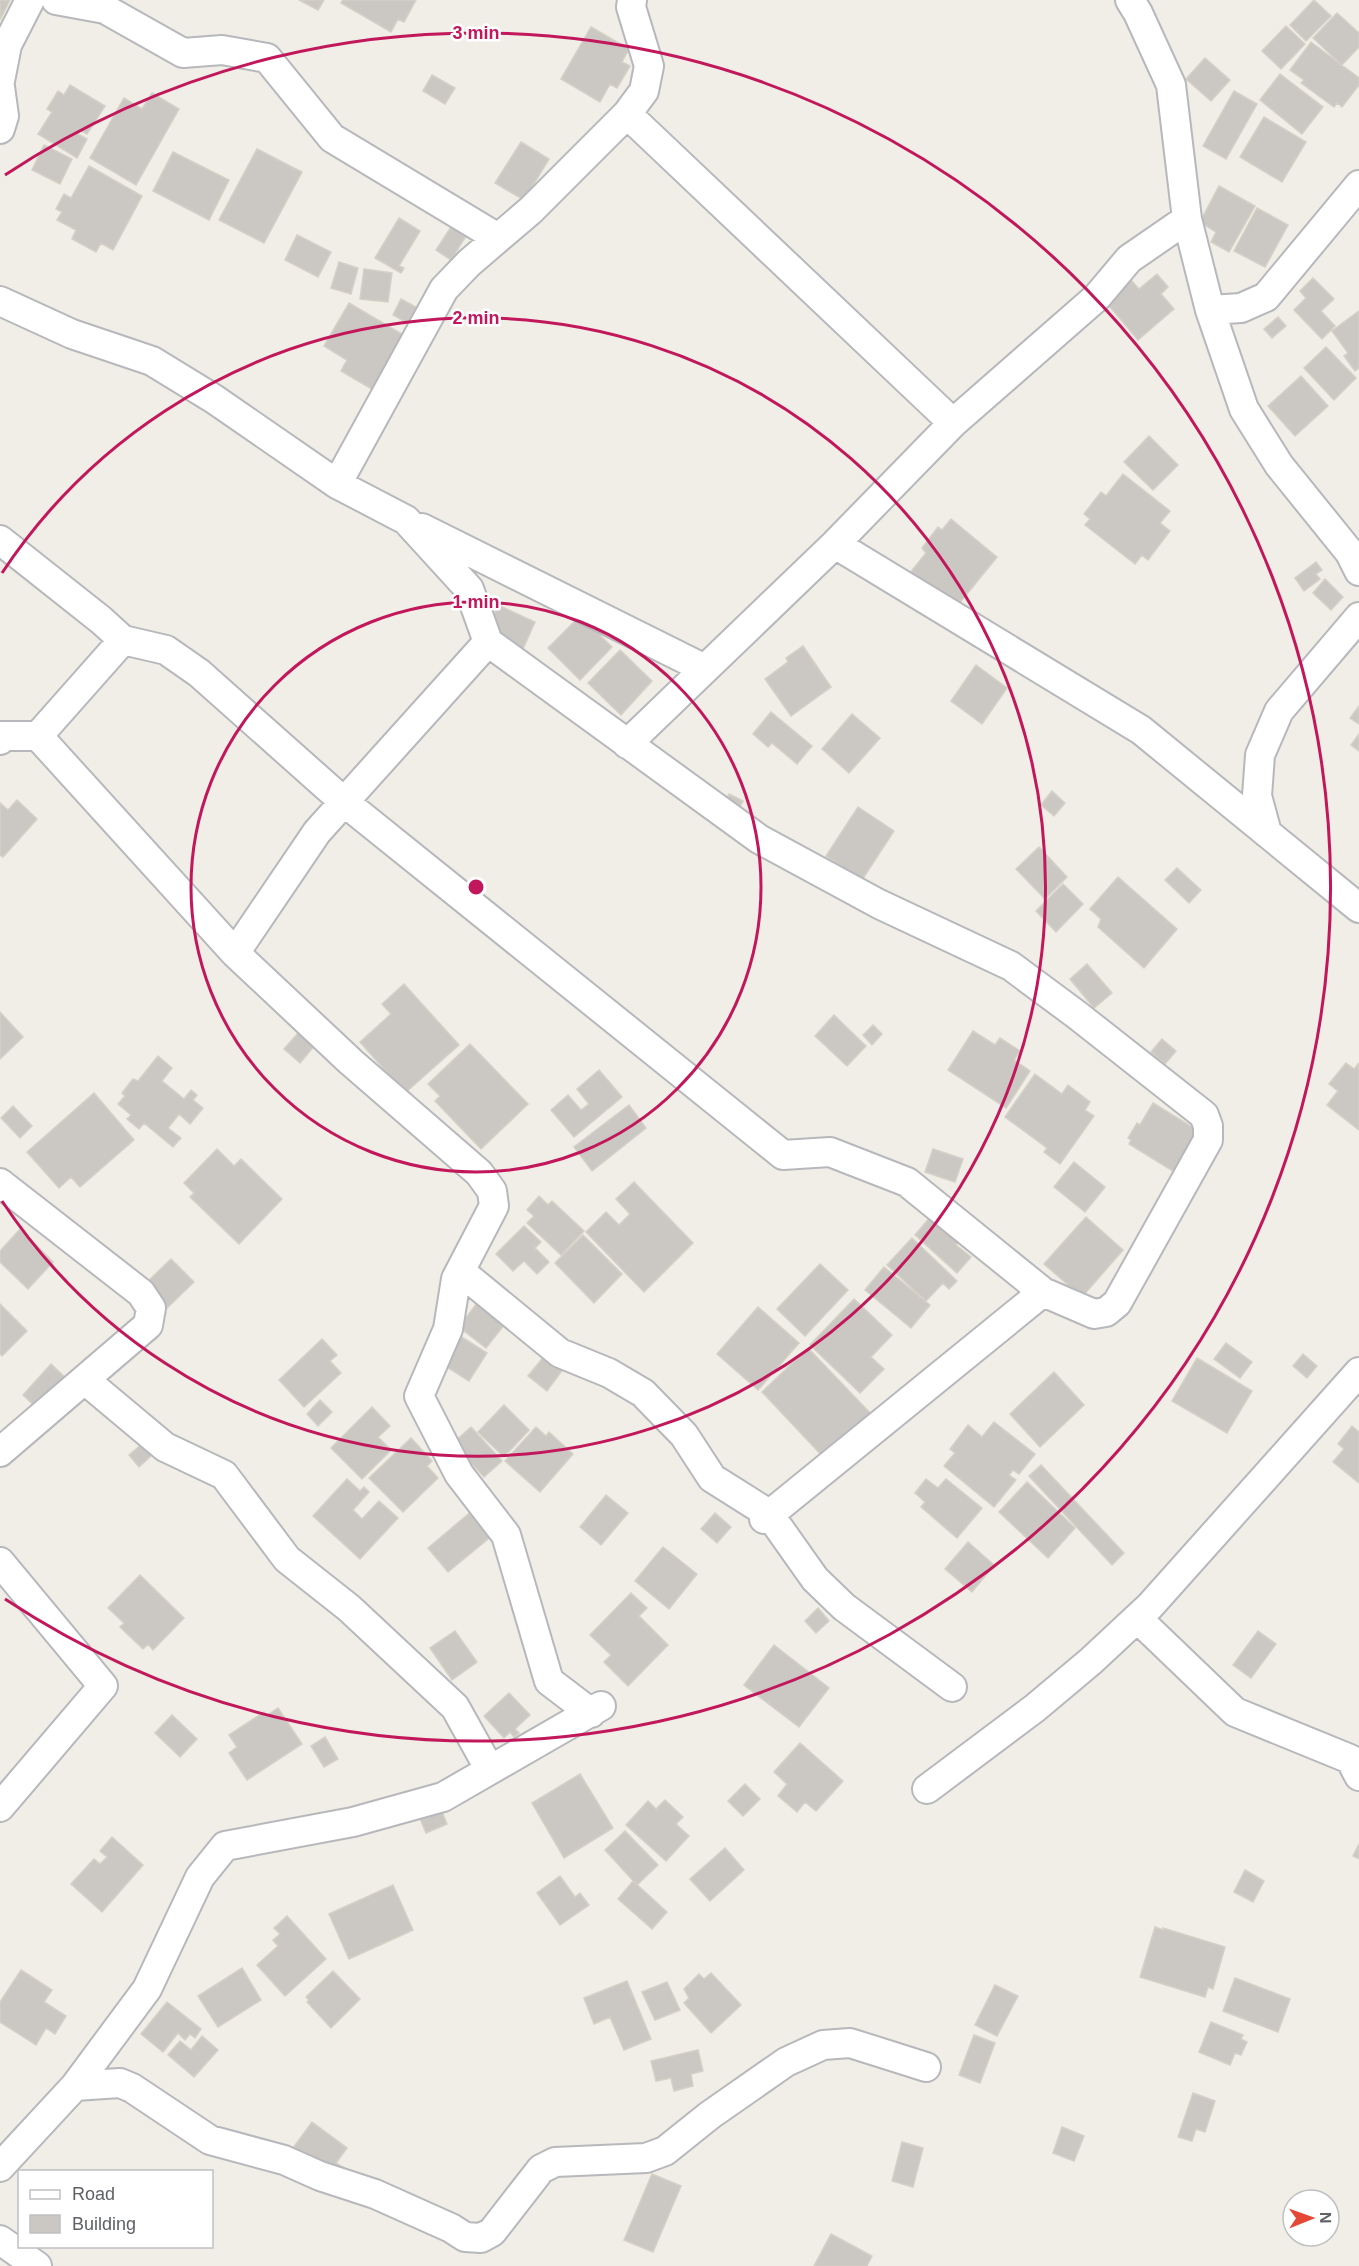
<svg xmlns="http://www.w3.org/2000/svg" width="1359" height="2266" font-family="Arial,sans-serif">
  <style>
    .building { fill: #cbc8c4; stroke: #d4d0c5; stroke-width: 1.5 }
    .lines { fill: none; stroke-linecap: round; stroke-linejoin: round }
    .street-casing { stroke: #b7b8bc; stroke-width: 32 }
    .street { stroke: #fff; stroke-width: 28 }
    .ring { fill: none; stroke: #c2185b; stroke-width: 3 }
    .centre { fill: #c2185b; stroke: #fff; stroke-width: 3 }
    .ring-label { font-size: 18px; text-anchor: middle; font-weight: bold; fill: #c2185b; stroke: #fff; stroke-width: 5; stroke-linejoin: round; paint-order: stroke }
  </style>
  <rect width="100%" height="100%" fill="#f0eee6"/>
  <path class="building" d="M0 0H10L0 20Z
    M299 0H324L318 10Z
    M343 0H416L404 22 398 19 391 32 341 3Z
    M1314 0 1331 16 1306 41 1290 25Z
    M1337 13 1359 33V47L1342 65 1313 38Z
    M1286 26 1305 44 1281 69 1262 51Z
    M591 27 629 49 622 62 630 66 617 88 610 84 600 102 561 79Z
    M1311 42 1359 78V85L1342 107 1337 103 1334 107 1301 83 1304 80 1290 70Z
    M1205 58 1230 80 1211 101 1186 79Z
    M1280 74 1323 107 1302 134 1260 100Z
    M432 75 455 88 445 104 423 91Z
    M70 85 105 106 87 134 80 130 78 134 87 139 77 158 38 134 52 112 47 109 58 91 64 95Z
    M1234 91 1257 104 1226 159 1203 146Z
    M152 93 179 109 136 185 90 158 124 98 142 109Z
    M1264 117 1306 142 1282 182 1240 157Z
    M521 142 549 159 524 200 495 183Z
    M44 145 72 159 60 184 32 170Z
    M257 149 302 172 264 243 219 220Z
    M173 152 229 180 209 220 153 191Z
    M89 166 142 196 113 250 101 243 96 252 72 239 76 230 57 220 62 212 56 209 64 194 71 198Z
    M1219 186 1255 206 1229 252 1211 242 1216 232 1200 222Z
    M1257 208 1288 225 1265 267 1234 251Z
    M399 218 420 231 399 266 404 268 401 273 375 258Z
    M451 227 466 236 451 260 436 250Z
    M297 235 331 252 318 277 285 260Z
    M339 262 358 268 351 294 331 288Z
    M364 269 392 273 388 302 360 299Z
    M1157 274 1168 287 1161 294 1174 309 1138 340 1105 301 1131 280 1139 289Z
    M1313 278 1334 299 1321 311 1335 326 1322 339 1294 310 1306 298 1300 291Z
    M401 299 427 313 418 329 393 315Z
    M349 303 407 337 375 391 341 371 347 360 324 346Z
    M1359 311V368L1355 371 1344 356 1348 353 1332 331Z
    M1278 317 1286 326 1272 338 1264 329Z
    M1326 347 1356 378 1334 400 1304 368Z
    M1301 376 1328 406 1295 436 1268 406Z
    M1149 436 1178 465 1153 490 1124 462Z
    M1123 474 1170 511 1160 523 1170 531 1148 560 1142 555 1135 564 1085 525 1090 519 1084 514 1101 492 1106 496Z
    M951 519 997 557 958 605 909 574 926 553 922 548 938 527 942 530Z
    M1316 562 1322 570 1316 574 1320 579 1304 591 1295 578Z
    M1325 579 1343 597 1331 610 1313 593Z
    M498 605 535 622 522 651 489 626Z
    M580 616 612 647 580 680 548 648Z
    M803 646 831 687 791 716 765 679 788 662 786 658Z
    M620 650 652 681 621 715 588 683Z
    M976 665 1007 688 982 724 951 701Z
    M1359 706V724L1350 718Z
    M771 712 812 746 797 764 772 743 768 747 753 734Z
    M852 714 880 738 849 773 822 749Z
    M1359 734V751L1351 745Z
    M1052 791 1065 803 1054 816 1041 805Z
    M729 794 743 801 735 815 722 807Z
    M17 800 37 819 3 857 0 855V803L8 810Z
    M858 807 894 831 862 880 826 856Z
    M1039 847 1067 877 1045 899 1016 869Z
    M1177 868 1201 890 1189 903 1165 880Z
    M1118 877 1177 929 1144 968 1098 927 1101 919 1090 909Z
    M1063 884 1083 904 1056 932 1036 911Z
    M1087 964 1112 993 1094 1008 1070 979Z
    M404 984 459 1045 405 1093 360 1042 391 1014 382 1004Z
    M0 1012 23 1037 0 1059Z
    M834 1015 866 1046 847 1066 815 1036Z
    M873 1025 882 1034 872 1045 863 1035Z
    M973 1031 995 1045 1000 1038 1020 1051 1014 1060 1030 1071 1006 1108 948 1070Z
    M299 1032 315 1045 300 1063 284 1049Z
    M1162 1039 1176 1051 1165 1064 1151 1052Z
    M470 1044 528 1104 481 1149 435 1101 440 1096 428 1084Z
    M158 1056 172 1068 162 1081 184 1099 191 1090 197 1095 193 1100 203 1108 190 1124 179 1114 168 1128 181 1138 173 1147 144 1123 139 1129 127 1119 131 1115 118 1104 125 1096 122 1093 133 1079 138 1081Z
    M1346 1063 1354 1069 1359 1063V1130L1327 1105 1338 1091 1329 1084Z
    M599 1070 622 1097 574 1137 551 1110 568 1095 581 1110 589 1104 577 1089Z
    M1035 1074 1062 1094 1068 1085 1090 1102 1085 1110 1094 1116 1060 1164 1044 1152 1047 1148 1005 1117Z
    M94 1093 134 1140 80 1187 71 1177 59 1188 27 1152Z
    M1153 1103 1202 1133 1176 1173 1129 1144 1131 1140 1128 1138 1137 1123 1140 1125Z
    M629 1105 646 1128 592 1171 574 1147Z
    M13 1106 32 1126 20 1138 1 1118Z
    M217 1149 234 1166 241 1159 282 1199 239 1244 190 1197 194 1193 184 1183Z
    M933 1149 963 1159 955 1182 925 1172Z
    M1074 1162 1105 1187 1085 1212 1054 1187Z
    M634 1182 693 1243 644 1292 586 1232 606 1212 619 1225 630 1214 616 1199Z
    M539 1196 548 1205 552 1201 584 1231 561 1255 527 1223 534 1216 527 1210Z
    M931 1216 959 1241 956 1245 971 1257 957 1273 915 1235Z
    M1086 1217 1123 1250 1082 1297 1044 1264Z
    M524 1226 541 1242 535 1248 549 1262 537 1274 524 1261 513 1271 496 1254Z
    M20 1229 53 1262 28 1289 0 1262V1251Z
    M583 1235 622 1274 594 1303 555 1263Z
    M912 1238 957 1281 949 1289 943 1283 926 1301 887 1265Z
    M171 1259 194 1282 167 1308 144 1285Z
    M820 1264 848 1290 805 1336 777 1309Z
    M884 1267 930 1305 911 1328 865 1290Z
    M854 1299 892 1335 871 1357 884 1369 860 1393 810 1345Z
    M477 1303 505 1324 486 1348 459 1327Z
    M0 1304 27 1331 2 1356 0 1354Z
    M758 1307 799 1343 758 1390 717 1354Z
    M460 1336 487 1353 469 1381 442 1364Z
    M322 1339 337 1355 330 1361 341 1373 304 1407 279 1380Z
    M1226 1343 1252 1362 1240 1378 1214 1359Z
    M808 1348 873 1416 827 1461 762 1392Z
    M546 1354 564 1368 547 1391 528 1376Z
    M1303 1354 1317 1366 1307 1378 1293 1366Z
    M1197 1358 1252 1391 1227 1433 1172 1401Z
    M51 1364 71 1383 42 1413 23 1395Z
    M1054 1372 1084 1405 1040 1447 1010 1414Z
    M320 1400 332 1412 318 1426 307 1414Z
    M504 1405 529 1430 504 1457 478 1432Z
    M372 1407 390 1426 378 1437 391 1450 362 1479 331 1448Z
    M994 1422 1035 1454 1019 1474 1013 1470 1009 1475 1016 1480 994 1507 944 1466 955 1453 950 1449 968 1425 982 1437Z
    M1352 1426 1359 1432V1483L1333 1462 1344 1449 1338 1444Z
    M471 1427 502 1461 484 1477 453 1443Z
    M536 1427 546 1436 549 1432 573 1454 540 1492 505 1461Z
    M411 1438 432 1461 427 1466 438 1478 403 1512 369 1478Z
    M143 1443 152 1455 139 1467 129 1455Z
    M1041 1465 1124 1553 1112 1565 1029 1476Z
    M347 1479 360 1491 364 1487 369 1492 353 1510 362 1519 379 1501 398 1518 360 1559 313 1516Z
    M926 1479 938 1488 946 1479 982 1508 957 1538 921 1507 925 1502 915 1493Z
    M1027 1482 1075 1528 1048 1558 999 1512Z
    M606 1495 628 1513 601 1545 580 1527Z
    M473 1510 493 1535 448 1572 428 1548Z
    M715 1513 731 1527 717 1543 701 1529Z
    M968 1542 994 1565 972 1592 945 1569Z
    M663 1547 697 1574 669 1609 635 1581Z
    M140 1575 184 1618 153 1650 148 1644 143 1649 120 1627 124 1623 108 1608Z
    M631 1593 647 1608 639 1616 668 1645 628 1686 604 1662 611 1655 590 1635Z
    M818 1608 829 1621 816 1633 805 1621Z
    M455 1631 477 1662 452 1680 430 1648Z
    M1258 1631 1276 1644 1251 1678 1233 1665Z
    M774 1645 829 1688 799 1727 744 1685Z
    M509 1693 530 1715 515 1729 519 1733 514 1737 510 1732 504 1738 484 1716Z
    M278 1708 302 1744 247 1780 229 1753 237 1747 229 1735 264 1712 266 1716Z
    M172 1715 197 1739 180 1757 155 1733Z
    M325 1737 338 1759 324 1767 311 1746Z
    M800 1743 843 1781 816 1811 805 1802 797 1812 778 1796 787 1784 774 1772Z
    M580 1774 613 1828 564 1858 532 1803Z
    M745 1784 760 1799 743 1816 728 1801Z
    M665 1800 683 1817 676 1824 689 1836 666 1861 626 1825 648 1801 656 1809Z
    M440 1807 447 1824 426 1833 419 1816Z
    M625 1831 658 1865 637 1885 605 1850Z
    M112 1837 143 1865 102 1912 71 1884 94 1859 100 1864 107 1857 100 1851Z
    M1359 1844V1859L1353 1856Z
    M725 1848 744 1870 710 1901 690 1879Z
    M1245 1870 1264 1881 1253 1902 1234 1892Z
    M560 1876 575 1897 580 1893 589 1905 560 1925 537 1893Z
    M633 1881 667 1912 652 1929 618 1899Z
    M393 1885 413 1930 349 1959 329 1914Z
    M287 1916 326 1959 285 1996 257 1965 278 1946 273 1940 280 1934 274 1928Z
    M1155 1927 1163 1930V1928L1225 1947 1213 1989 1208 1987 1205 1997 1140 1977Z
    M242 1968 261 2000 218 2027 198 1996Z
    M21 1970 52 1990 44 2002 66 2016 55 2034 46 2028 36 2045 0 2022V2002Z
    M333 1971 360 1999 331 2028 307 2002 309 2000 306 1997Z
    M711 1973 741 2005 711 2033 684 2003 689 1998 684 1989 699 1974 704 1979Z
    M1235 1978 1290 1999 1278 2032 1223 2011Z
    M627 1981 651 2039 624 2050 610 2017 594 2024 584 1998Z
    M667 1982 680 2010 655 2020 642 1992Z
    M995 1985 1018 1996 997 2036 975 2025Z
    M167 2002 201 2029 195 2038 190 2034 185 2040 178 2033 163 2052 141 2034Z
    M1211 2022 1243 2035 1241 2039 1247 2042 1241 2055 1235 2053 1230 2065 1199 2052Z
    M974 2035 995 2043 980 2083 959 2075Z
    M202 2036 218 2050 194 2077 168 2055 180 2041 191 2050Z
    M698 2050 703 2071 691 2074 693 2086 674 2091 671 2078 656 2081 651 2061Z
    M1193 2093 1215 2101 1205 2132 1196 2129 1192 2141 1178 2137Z
    M312 2122 347 2148 336 2163 344 2168 335 2180 293 2148Z
    M1062 2127 1084 2136 1074 2161 1053 2153Z
    M902 2142 923 2148 913 2187 892 2181Z
    M652 2174 681 2186 653 2252 624 2240Z
    M831 2234 872 2256 867 2266H814Z"/>
  <g class="lines">
    <g class="street-casing">
      <path id="street" d="M56 0 105 9 183 53 222 50 267 58 332 138 498 238
        M1130 0 1138 13 1171 85 1187 219 1210 310 1244 409 1279 465 1350 553 1359 571
        M0 81 7 45 30 0
        M0 87 4 116 0 129
        M627 114 953 423
        M0 301 72 334 152 361 214 399 337 484 406 520 469 589 488 642 759 839 879 904 1011 966 1077 1015 1204 1115 1208 1126V1140L1117 1303 1106 1312 1094 1314 1043 1292 764 1519
        M1210 310 1241 308 1266 297 1359 185
        M337 484 444 289 469 263 531 210 627 114 644 91 649 66 631 7 632 0
        M422 528 705 669
        M0 540 101 620 123 640 166 650 199 673 343 801 783 1155 830 1152 907 1182 1043 1292
        M835 544 1141 730 1359 908
        M38 736 235 953 351 1062 479 1173 492 1191 494 1206 456 1279 448 1329 419 1396 459 1474 506 1535 549 1681 591 1713
        M0 740 2 736H38L123 640
        M627 744 835 544 953 423 1097 297 1129 259 1187 219
        M1267 833 1257 796 1260 755 1279 711 1359 617
        M235 953 317 832 488 642
        M0 1183 141 1293 151 1308 148 1325 0 1452
        M460 1271 560 1353 609 1373 643 1393 684 1435 712 1478 769 1514 815 1579 844 1607 952 1687
        M85 1380 165 1447 224 1475 287 1559 349 1608 455 1707 490 1770
        M0 1562 103 1686 0 1807
        M1137 1618 1235 1712 1350 1759 1359 1776
        M927 1789 1035 1708 1091 1661 1150 1606 1359 1372
        M75 2086 147 1989 200 1877 225 1846 353 1822 443 1797 601 1706
        M0 2167 75 2086 120 2083 132 2088 210 2140 284 2160 320 2176 375 2194 451 2228 465 2237 481 2238 492 2232 541 2169 555 2162 646 2158 665 2151 710 2115 786 2062 823 2045 850 2043 926 2067
        M0 2240 37 2266"/>
    </g>
    <use href="#street" class="street"/>
  </g>
  <g class="ring">
    <circle cx="476" cy="887" r="285"/>
    <path d="M2 573A569 569 0 1 1 2 1201"/>
    <path d="M5 175A854 854 0 1 1 5 1599"/>
  </g>
  <circle cx="476" cy="887" r="9" class="centre"/>
  <g class="ring-label">
    <text x="476" y="39">3 min</text>
    <text x="476" y="324">2 min</text>
    <text x="476" y="608">1 min</text>
  </g>
  <rect x="18" y="2170" width="195" height="78" fill="#ffffff" stroke="#bfc0c2" stroke-width="1.5"/>
  <rect x="30" y="2190" width="30" height="9" fill="#ffffff" stroke="#bfc0c2" stroke-width="1.5"/>
  <text x="72" y="2200" font-size="18" fill="#5e6166">Road</text>
  <rect x="30" y="2215" width="30" height="18" fill="#cbc8c4" stroke="#bfc0c2" stroke-width="1.5"/>
  <text x="72" y="2230" font-size="18" fill="#5e6166">Building</text>
  <g transform="translate(1311 2218) rotate(89)"><circle r="28" fill="#ffffff" stroke="#bfc0c2" stroke-width="1.5"/>
  <path d="M0-4.5L10 22L0 15L-10 22Z" fill="#e54737"/>
  <text y="-9" font-size="16" font-weight="bold" text-anchor="middle" fill="#5e6166">N</text>
  </g>
</svg>
